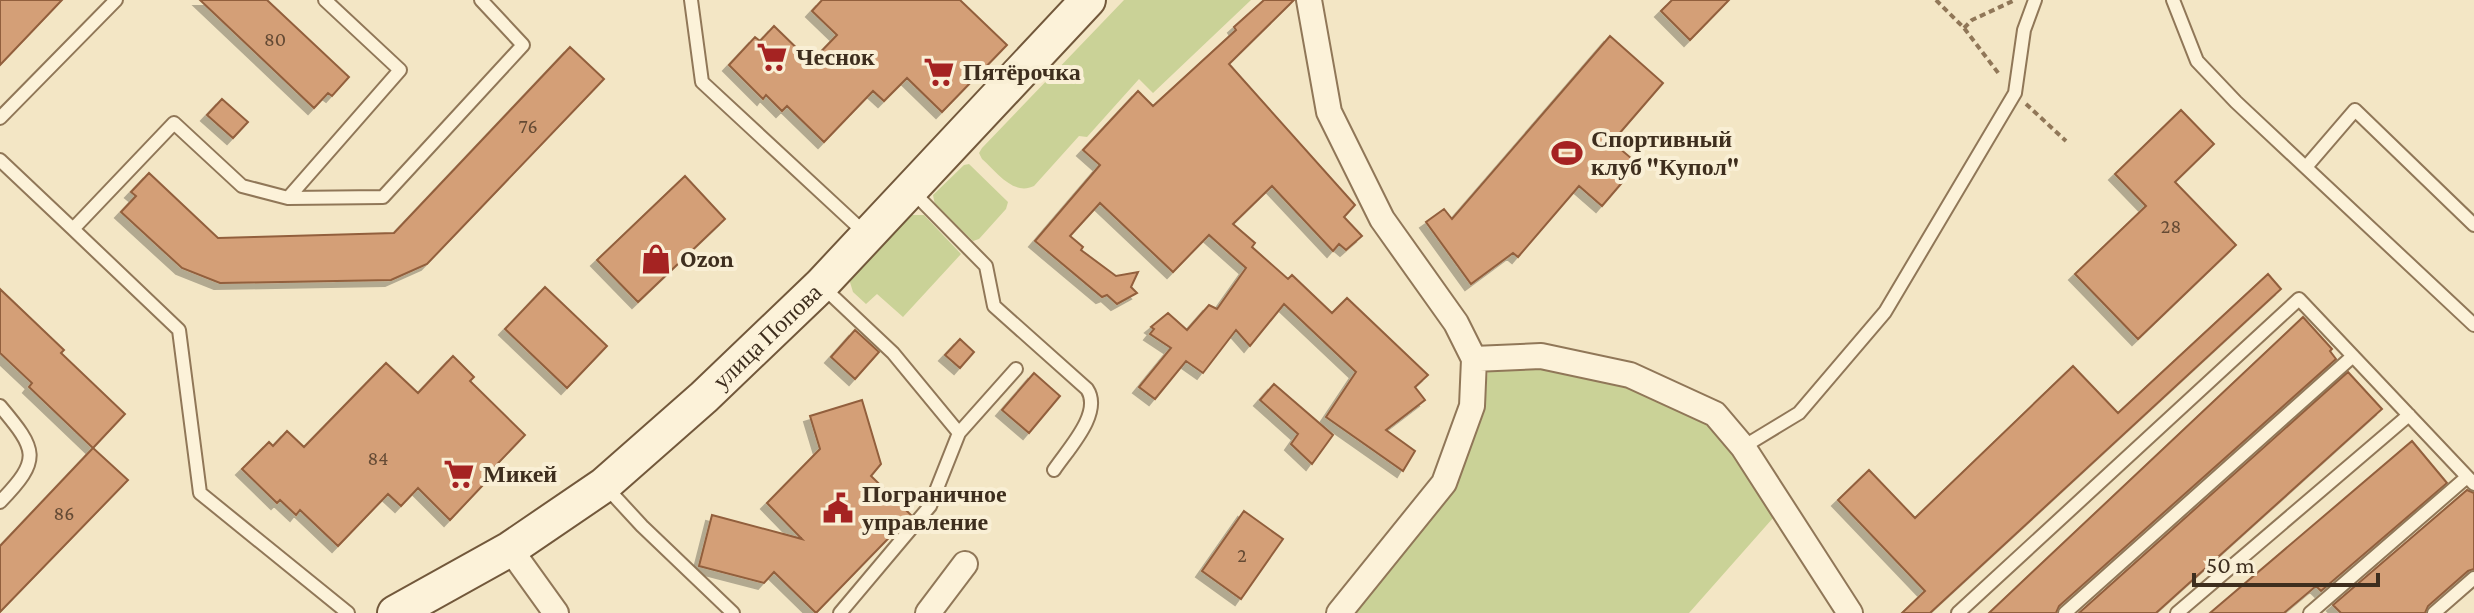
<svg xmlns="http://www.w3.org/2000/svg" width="2474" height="613" font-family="'Crimson Pro',serif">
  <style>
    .green { fill: #cad297 }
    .building { fill: #d49f77; stroke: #925f3c; stroke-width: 2; filter: url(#shadow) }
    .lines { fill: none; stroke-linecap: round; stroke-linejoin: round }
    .lane-casing { stroke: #907758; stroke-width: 16 }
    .street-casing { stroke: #907758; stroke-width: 28 }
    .secondary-casing { stroke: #72583b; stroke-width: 38 }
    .path { stroke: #907758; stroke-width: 4; stroke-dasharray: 6 4; stroke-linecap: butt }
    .lane { stroke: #fcf2d9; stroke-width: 12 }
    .street { stroke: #fcf2d9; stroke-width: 24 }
    .secondary { stroke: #fcf2d9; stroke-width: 34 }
    .labels { text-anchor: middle; stroke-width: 8; stroke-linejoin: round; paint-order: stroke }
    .number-label { font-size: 20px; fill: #644a34 }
    .poi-label { font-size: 24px; font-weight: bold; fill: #3e2e1e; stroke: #f9efd5; text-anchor: start }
    .street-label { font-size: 24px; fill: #3e2e1e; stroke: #f9efd5 }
  </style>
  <defs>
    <filter id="shadow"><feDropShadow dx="-6" dy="6" stdDeviation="0" flood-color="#0004"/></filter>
  </defs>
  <rect width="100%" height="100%" fill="#f3e6c5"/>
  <path class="green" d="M1124 0H1251L1153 93 1139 79 1087 137 1079 136 1034 186C1013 196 997 172 982 159L979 153 982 148Z
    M969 164 1008 202 1006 209 979 239 973 241 935 205 933 195 964 165Z
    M910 215H924L961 254 903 317 877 294 866 304 853 292 849 279Z
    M1543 367 1634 387 1709 426 1736 457 1773 518 1689 613H1356L1454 491 1484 413 1488 368Z"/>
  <path class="building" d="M0 0H62L0 65Z
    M200 0H267L349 77 332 96 328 93 314 108Z
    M822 0H960L1007 45 942 112 907 78 884 101 873 91 824 142 787 106 782 111 766 95 763 99 729 65 755 37 760 41 774 26 811 62 837 35 812 11Z
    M1264 0H1294L1229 64 1355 205 1344 217 1362 236 1346 250 1339 244 1333 251 1272 186 1233 224 1255 243 1252 247 1288 279 1292 275 1332 313 1347 298 1428 375 1415 387 1425 400 1386 430 1415 451 1403 471 1326 417 1356 372 1284 304 1250 346 1236 330 1203 373 1186 361 1155 399 1139 387 1171 348 1150 334 1154 329 1151 327 1168 313 1187 330 1209 305 1217 309 1246 268 1209 235 1173 272 1100 203 1070 236 1083 247 1081 250 1116 276 1138 272 1131 287 1137 293 1117 304 1107 295 1102 297 1035 241 1100 165 1083 150 1138 91 1153 106 1236 30 1234 27Z
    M1672 0H1729L1690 40 1661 11Z
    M1610 36 1663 83 1612 142 1638 164 1602 206 1579 186 1518 257 1513 253 1471 284 1426 222 1444 209 1452 219Z
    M570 47 604 79 427 264 391 280 220 283 182 268 121 212 136 196 131 192 149 173 218 238 394 233Z
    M222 99 248 122 233 138 207 115Z
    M2181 110 2214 144 2175 182 2236 245 2138 339 2075 274 2146 206 2115 174Z
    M685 176 725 219 638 302 597 260Z
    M2268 274 2281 289 1930 613H1902L1925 591 1838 500 1869 470 1915 518 2073 366 2118 413Z
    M545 287 607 346 567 388 505 329Z
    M0 289 64 350 61 353 125 414 93 448 128 480 0 612V546L93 448 29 387 32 383 0 353Z
    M2303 317 2332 349 2330 351 2336 359 2059 606 2056 613H1989Z
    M855 330 879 352 855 379 831 357Z
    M960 339 974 352 960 368 945 355Z
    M453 356 474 377 470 381 525 435 481 481 484 484 450 520 418 488 401 506 388 494 338 546 300 510 296 515 280 500 277 503 242 469 269 442 273 446 287 431 304 447 386 363 418 393Z
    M2348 372 2382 409 2156 613H2079Z
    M1034 373 1060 396 1029 433 1002 410Z
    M1274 384 1333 435 1312 464 1291 444 1298 434 1260 400Z
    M862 400 881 464 871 476 911 515 816 613 774 572 764 583 699 566 712 515 802 539 767 503 820 449 810 416Z
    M2412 441 2447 483 2321 591 2316 586 2284 613H2210Z
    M2467 490 2474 493V569L2468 571 2428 606 2425 613H2341L2333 605Z
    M1244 511 1283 539 1241 599 1202 571Z"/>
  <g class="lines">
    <g class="lane-casing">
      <path id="lane" d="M691 0 702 82 866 234
        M2173 0 2197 61 2236 102 2474 325
        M0 118 116 0
        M0 160 73 229
        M2306 167 2355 110 2474 225
        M913 192 986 266 994 306 1087 389C1103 413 1068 449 1054 470
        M288 198 400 70 325 0
        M824 288 893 353 959 433 930 506 840 613
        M0 406C37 450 42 459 0 502
        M959 433 1016 369
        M1743 447 1799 413 1885 312 2015 93 2024 30 2035 0
        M606 487 642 526 733 613
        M348 613 200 493 179 330 73 229 174 123 242 186 288 198 383 197 523 45 481 0
        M1958 613 2299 299 2474 484
        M2065 613 2353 356
        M2177 613 2409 415
        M2310 613 2467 477
        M2434 613 2474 578"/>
    </g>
    <g class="street-casing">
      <path id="street" d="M1309 0 1329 112 1382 219 1456 323 1474 359 1472 406 1444 483 1339 613
        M1474 359 1541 356 1630 375 1715 414 1743 447 1850 613
        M510 549 556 613
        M928 613 965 564"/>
    </g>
    <g class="secondary-casing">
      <g id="secondary">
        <path id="s1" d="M395 613 510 549 604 485 704 397 821 285 1088 0"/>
      </g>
    </g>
    <path class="path" d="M1936 0 1964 28 1999 74
      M1964 28 1972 20 2015 0
      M2026 104 2066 141"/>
    <use href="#lane" class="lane"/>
    <use href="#street" class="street"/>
    <use href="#secondary" class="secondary"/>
  </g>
  <defs>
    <g id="supermarket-bare" transform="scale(2.4)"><path d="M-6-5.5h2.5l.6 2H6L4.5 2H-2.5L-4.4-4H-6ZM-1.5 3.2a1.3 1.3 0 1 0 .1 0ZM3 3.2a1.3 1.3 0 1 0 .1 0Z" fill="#a52322" stroke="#f9efd5" stroke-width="2.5" paint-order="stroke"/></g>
    <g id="stadium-bare" transform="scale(2.4)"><path d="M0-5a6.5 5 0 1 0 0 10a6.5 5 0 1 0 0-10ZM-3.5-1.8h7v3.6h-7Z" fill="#a52322" stroke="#f9efd5" stroke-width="2.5" paint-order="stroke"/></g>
    <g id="shop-bare" transform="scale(2.4)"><path d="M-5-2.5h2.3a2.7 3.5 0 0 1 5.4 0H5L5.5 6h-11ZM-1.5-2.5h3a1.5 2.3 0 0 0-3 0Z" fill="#a52322" stroke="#f9efd5" stroke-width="2.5" paint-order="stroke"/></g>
    <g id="civic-bare" transform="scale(2.4)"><path d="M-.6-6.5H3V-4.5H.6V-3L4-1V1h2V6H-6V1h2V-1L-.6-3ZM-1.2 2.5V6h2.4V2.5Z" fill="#a52322" stroke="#f9efd5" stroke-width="2.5" paint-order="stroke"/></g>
  </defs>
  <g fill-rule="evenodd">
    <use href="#supermarket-bare" x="772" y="57"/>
    <use href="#supermarket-bare" x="939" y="72"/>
    <use href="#stadium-bare" x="1567" y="153"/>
    <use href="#shop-bare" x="656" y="259"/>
    <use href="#supermarket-bare" x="459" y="474"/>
    <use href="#civic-bare" x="838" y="508"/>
  </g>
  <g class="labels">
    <g class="number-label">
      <text x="275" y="46">80</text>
      <text x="528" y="133">76</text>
      <text x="2171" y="233">28</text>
      <text x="378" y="465">84</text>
      <text x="64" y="520">86</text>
      <text x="1242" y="562">2</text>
    </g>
    <g class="poi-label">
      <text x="796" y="65">Чеснок</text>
      <text x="963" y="80">Пятёрочка</text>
      <text x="1591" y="147">Спортивный<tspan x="1591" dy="28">клуб "Купол"</tspan></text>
      <text x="680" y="267">Ozon</text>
      <text x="483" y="482">Микей</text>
      <text x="862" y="502">Пограничное<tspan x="862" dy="28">управление</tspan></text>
    </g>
    <g class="street-label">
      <text dy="8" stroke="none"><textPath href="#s1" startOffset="466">улица Попова</textPath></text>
    </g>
  </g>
  <path d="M2194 573v12h184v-12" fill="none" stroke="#3e2e1e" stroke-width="4"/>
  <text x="2206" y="573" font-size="24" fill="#3e2e1e" stroke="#f9efd5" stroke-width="6" paint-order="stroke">50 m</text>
</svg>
